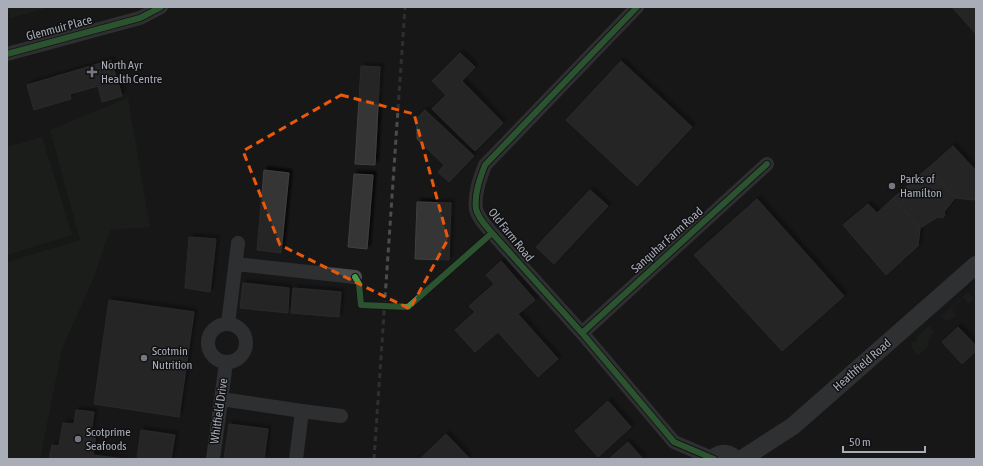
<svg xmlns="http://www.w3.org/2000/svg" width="983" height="466" font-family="'Asap Condensed',sans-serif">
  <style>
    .green { fill: #1d241e }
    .building { fill: #353536; stroke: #3f4043; filter: url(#shadow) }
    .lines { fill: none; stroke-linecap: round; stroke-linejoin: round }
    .minor { stroke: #4b4c50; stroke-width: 14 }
    .major { stroke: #4d4f52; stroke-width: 18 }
    .rail { stroke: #4b4c4f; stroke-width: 3; stroke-dasharray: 5 4; stroke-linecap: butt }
    .cycleway-casing { stroke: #111113; stroke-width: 8 }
    .cycleway { stroke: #469c4c; stroke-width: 6 }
    .marked { fill: none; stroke: #e8590c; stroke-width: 3; stroke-dasharray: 8 5; stroke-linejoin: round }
    .poi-dot { fill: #757880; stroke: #111113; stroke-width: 1.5 }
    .labels { text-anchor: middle; stroke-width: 3; stroke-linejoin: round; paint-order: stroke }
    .street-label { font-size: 12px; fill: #a8adb8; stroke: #111113 }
    .poi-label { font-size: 12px; fill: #a8adb8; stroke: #111113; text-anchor: start }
  </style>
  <defs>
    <filter id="shadow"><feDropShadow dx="3.5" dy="-3.5" stdDeviation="1" flood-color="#0009"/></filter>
  </defs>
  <rect width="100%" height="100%" fill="#171717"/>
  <path class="green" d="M7 7H50L11 18Z
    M128 98 150 227 110 230 94 277 62 349 40 459H7V262L80 240 50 130Z
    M42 137 72 235 7 255V147Z
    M968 292 974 299 968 304 963 298 951 309 956 315 948 321 945 320 941 316Z
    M929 326 934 331 928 341 929 346 918 356 912 349V342H916L917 337Z"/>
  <path class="building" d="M952 7H976V34Z
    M460 53 475 67 462 81 503 123 475 151 432 109 446 95 432 81Z
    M111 60 122 96 102 102 98 86 70 94 71 99 34 110 27 85Z
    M621 61 692 127 637 186 566 120Z
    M361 66 380 67 375 165 355 164Z
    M425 110 474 156 449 182 438 172 444 165 417 139V118Z
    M953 146 976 171V197L974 200 955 198 928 168Z
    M928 168 955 198 944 212 945 215 943 218 938 217 920 228 893 198Z
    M264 170 289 173 281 253 257 250Z
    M354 174 373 175 367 249 348 247Z
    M590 190 608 206 554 264 536 247Z
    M893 198 920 228 918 246 886 275 843 225 868 204 877 213Z
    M757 199 844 296 782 351 694 255Z
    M417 202 451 203 449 260 415 259Z
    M189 237 216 239 210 292 185 288Z
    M501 261 535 300 518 314 558 359 538 377 498 332 475 352 455 330 475 312 469 306 494 284 486 275Z
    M243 283 289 288 288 313 240 308Z
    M293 288 341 292 339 317 291 313Z
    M109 300 194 312 179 417 94 404Z
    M958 327 976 346V351L962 364 942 342Z
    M608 401 631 427 598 457 575 431Z
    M76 410 94 412 91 432 96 433 93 455 124 459H49L52 445 59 446 63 423 74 424Z
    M229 424 268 429 264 459H224Z
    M141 430 175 435 171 459H137Z
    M446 434 469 458 468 459H420Z
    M628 442 643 459H609Z"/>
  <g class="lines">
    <path class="minor" d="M637 7 485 165C480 178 474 194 476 209 478 218 486 226 492 233L582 333 674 442 714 459
      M7 54 140 18 161 7
      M236 264 355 277
      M208 343a19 19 0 1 1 38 0a19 19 0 1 1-38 0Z
      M228 324 238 243
      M582 333 767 164
      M221 399 302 411 341 416
      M213 459 226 363
      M296 459 302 411"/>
    <path class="major" d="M713 459C720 452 728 452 735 459
      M742 459 793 426 976 265"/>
    <path class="rail" d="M374 459 405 7"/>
    <g class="cycleway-casing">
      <path id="cycleway" d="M637 7 485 165C480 178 474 194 476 209 478 218 486 226 492 233L582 333 674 442 714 459
        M7 54 140 18 161 7
        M355 277 359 284 361 305 408 307 492 233
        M582 333 767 164"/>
    </g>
    <use href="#cycleway" class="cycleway"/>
  </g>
  <path d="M0 0H983V466H0ZM341 95 414 114 448 239 410 309 280 245 243 151Z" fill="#171717" fill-opacity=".55" fill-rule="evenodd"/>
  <path class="marked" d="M341 95 414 114 448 239 410 309 280 245 243 151Z"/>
  <g class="poi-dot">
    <path d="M90 66h4v4h4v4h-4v4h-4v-4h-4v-4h4z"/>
    <circle cx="892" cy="186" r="4"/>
    <circle cx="144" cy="358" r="4"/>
    <circle cx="78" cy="439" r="4"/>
  </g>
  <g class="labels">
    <g class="street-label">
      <text transform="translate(59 28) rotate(-15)" y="4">Glenmuir Place</text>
      <text transform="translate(511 235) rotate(51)" y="4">Old Farm Road</text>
      <text transform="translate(667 240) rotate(-42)" y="4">Sanquhar Farm Road</text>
      <text transform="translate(862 365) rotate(-41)" y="4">Heathfield Road</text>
      <text transform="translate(219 411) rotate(-82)" y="4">Whitfield Drive</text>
    </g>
    <g class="poi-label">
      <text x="101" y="69">North Ayr<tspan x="101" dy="14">Health Centre</tspan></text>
      <text x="900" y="183">Parks of<tspan x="900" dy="14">Hamilton</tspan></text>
      <text x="152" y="355">Scotmin<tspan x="152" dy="14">Nutrition</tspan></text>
      <text x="86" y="436">Scotprime<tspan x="86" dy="14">Seafoods</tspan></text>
    </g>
  </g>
  <rect width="983" height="466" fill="none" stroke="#a8adb8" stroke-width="16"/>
  <path d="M843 446v6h82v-6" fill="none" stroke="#a8adb8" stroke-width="2"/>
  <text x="849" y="446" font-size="12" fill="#a8adb8" stroke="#111113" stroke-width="3" paint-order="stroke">50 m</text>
</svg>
